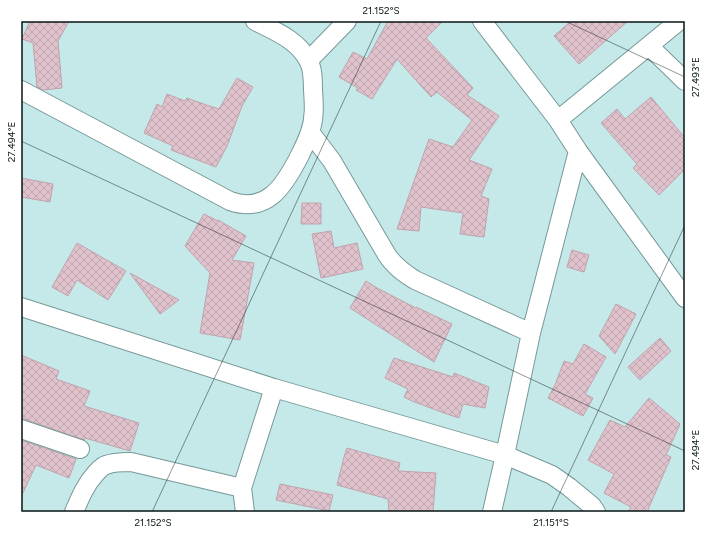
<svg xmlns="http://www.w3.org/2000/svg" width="706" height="533" font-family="Figtree,sans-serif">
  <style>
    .building { fill: url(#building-cross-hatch); stroke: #c0a2ad }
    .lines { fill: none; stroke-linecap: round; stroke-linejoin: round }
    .minor-casing { stroke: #769898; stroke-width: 20 }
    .minor { stroke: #fff; stroke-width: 18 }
    .ticks { fill: none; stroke: #081515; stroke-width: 1; stroke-opacity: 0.45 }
    .neatline { fill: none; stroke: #081515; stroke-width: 1.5 }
    .ticks-label { font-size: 10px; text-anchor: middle; fill: #081515 }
  </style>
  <defs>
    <pattern id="building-cross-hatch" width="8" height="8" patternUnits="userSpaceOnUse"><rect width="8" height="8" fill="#e0c2cd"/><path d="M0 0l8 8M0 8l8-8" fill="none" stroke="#bfa6af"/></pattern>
  </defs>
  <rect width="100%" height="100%" fill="#c5e9e9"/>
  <path class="building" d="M30 21H69L58 41 62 88 43 90 37 87 33 43 22 39Z
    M388 21H443L426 38 473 88 467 95 499 116 469 160 492 169 481 196 489 199 484 237 460 234 463 213 421 207 419 231 397 229 429 139 453 147 472 120 437 92 431 97 397 59 372 99 356 90 358 88 339 77 353 52 367 59Z
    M571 21H628L579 64 554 36Z
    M237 78 253 87 242 106 227 146 216 167 171 150 173 146 144 133 157 104 162 107 167 94 185 101 187 98 212 107H213L219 109Z
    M651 97 685 138V169L659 195 633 168 637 164 601 123 617 109 625 119Z
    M21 178 53 184 50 202 21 197Z
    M302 203H321V224H301Z
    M204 214 218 221V220L246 236 232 260 254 263 240 340 200 333 210 273 185 246Z
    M331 231 334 248 357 243 363 269 321 278 312 234Z
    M77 243 126 271 108 300 77 280 68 296 52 287Z
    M572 250 589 255 584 272 567 267Z
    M130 273 179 300 160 314Z
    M366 281 377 288 416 308V307L452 324 434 362 350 308Z
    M616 304 636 314 615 354 599 336Z
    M660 338 671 351 640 380 628 367Z
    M584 344 606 357 585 394 593 398 583 416 548 398 555 385 564 361 573 364Z
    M21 355 59 371 56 379 90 391 84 406 139 423 130 451 85 438 84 440 24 419H21Z
    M394 358 453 377 454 373 489 387 485 408 463 404 459 418 444 413 412 401 404 397 408 389 385 378Z
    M649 398 680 424 666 455 671 457 647 512H628L631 507 604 493 614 474 588 460 610 420 625 427Z
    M21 440 76 459 69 478 36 465 21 497Z
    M347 448 400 463 398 471 436 473 433 512H389L388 499 337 485 344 457Z
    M280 484 333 495 329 511 276 500Z"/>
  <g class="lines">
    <g class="minor-casing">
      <path id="minor" d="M482 21 558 120 578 151 685 298
        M649 46 685 81
        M309 60 347 21
        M21 90 230 201C267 214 284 186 299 157 303 149 307 141 310 132 315 118 314 104 313 90 313 80 313 68 308 60 297 39 274 31 255 21
        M558 120 679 21
        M310 132 332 161 387 255C394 266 404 273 415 280L531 333
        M21 307 274 388 505 455 552 475 569 487 592 506 596 512
        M21 429 80 449
        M74 512C80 498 85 485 96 473 99 470 102 466 106 465 113 462 123 462 131 462L242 488
        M245 512 242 488 274 388
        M492 512 505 455 531 333 578 151"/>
    </g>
    <use href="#minor" class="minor"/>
  </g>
  <path class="ticks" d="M565 21 685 77M21 141 685 451M152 512 381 21M551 512 685 225"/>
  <rect width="706" height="533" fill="none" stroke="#ffffff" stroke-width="44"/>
  <rect x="22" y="22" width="662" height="489" class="neatline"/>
  <g class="ticks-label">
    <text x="381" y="14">21.152°S</text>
    <text transform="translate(695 77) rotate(-90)" y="4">27.493°E</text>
    <text transform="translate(11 142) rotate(-90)" y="4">27.494°E</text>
    <text transform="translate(695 450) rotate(-90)" y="4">27.494°E</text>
    <text x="153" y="526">21.152°S</text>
    <text x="551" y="526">21.151°S</text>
  </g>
</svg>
